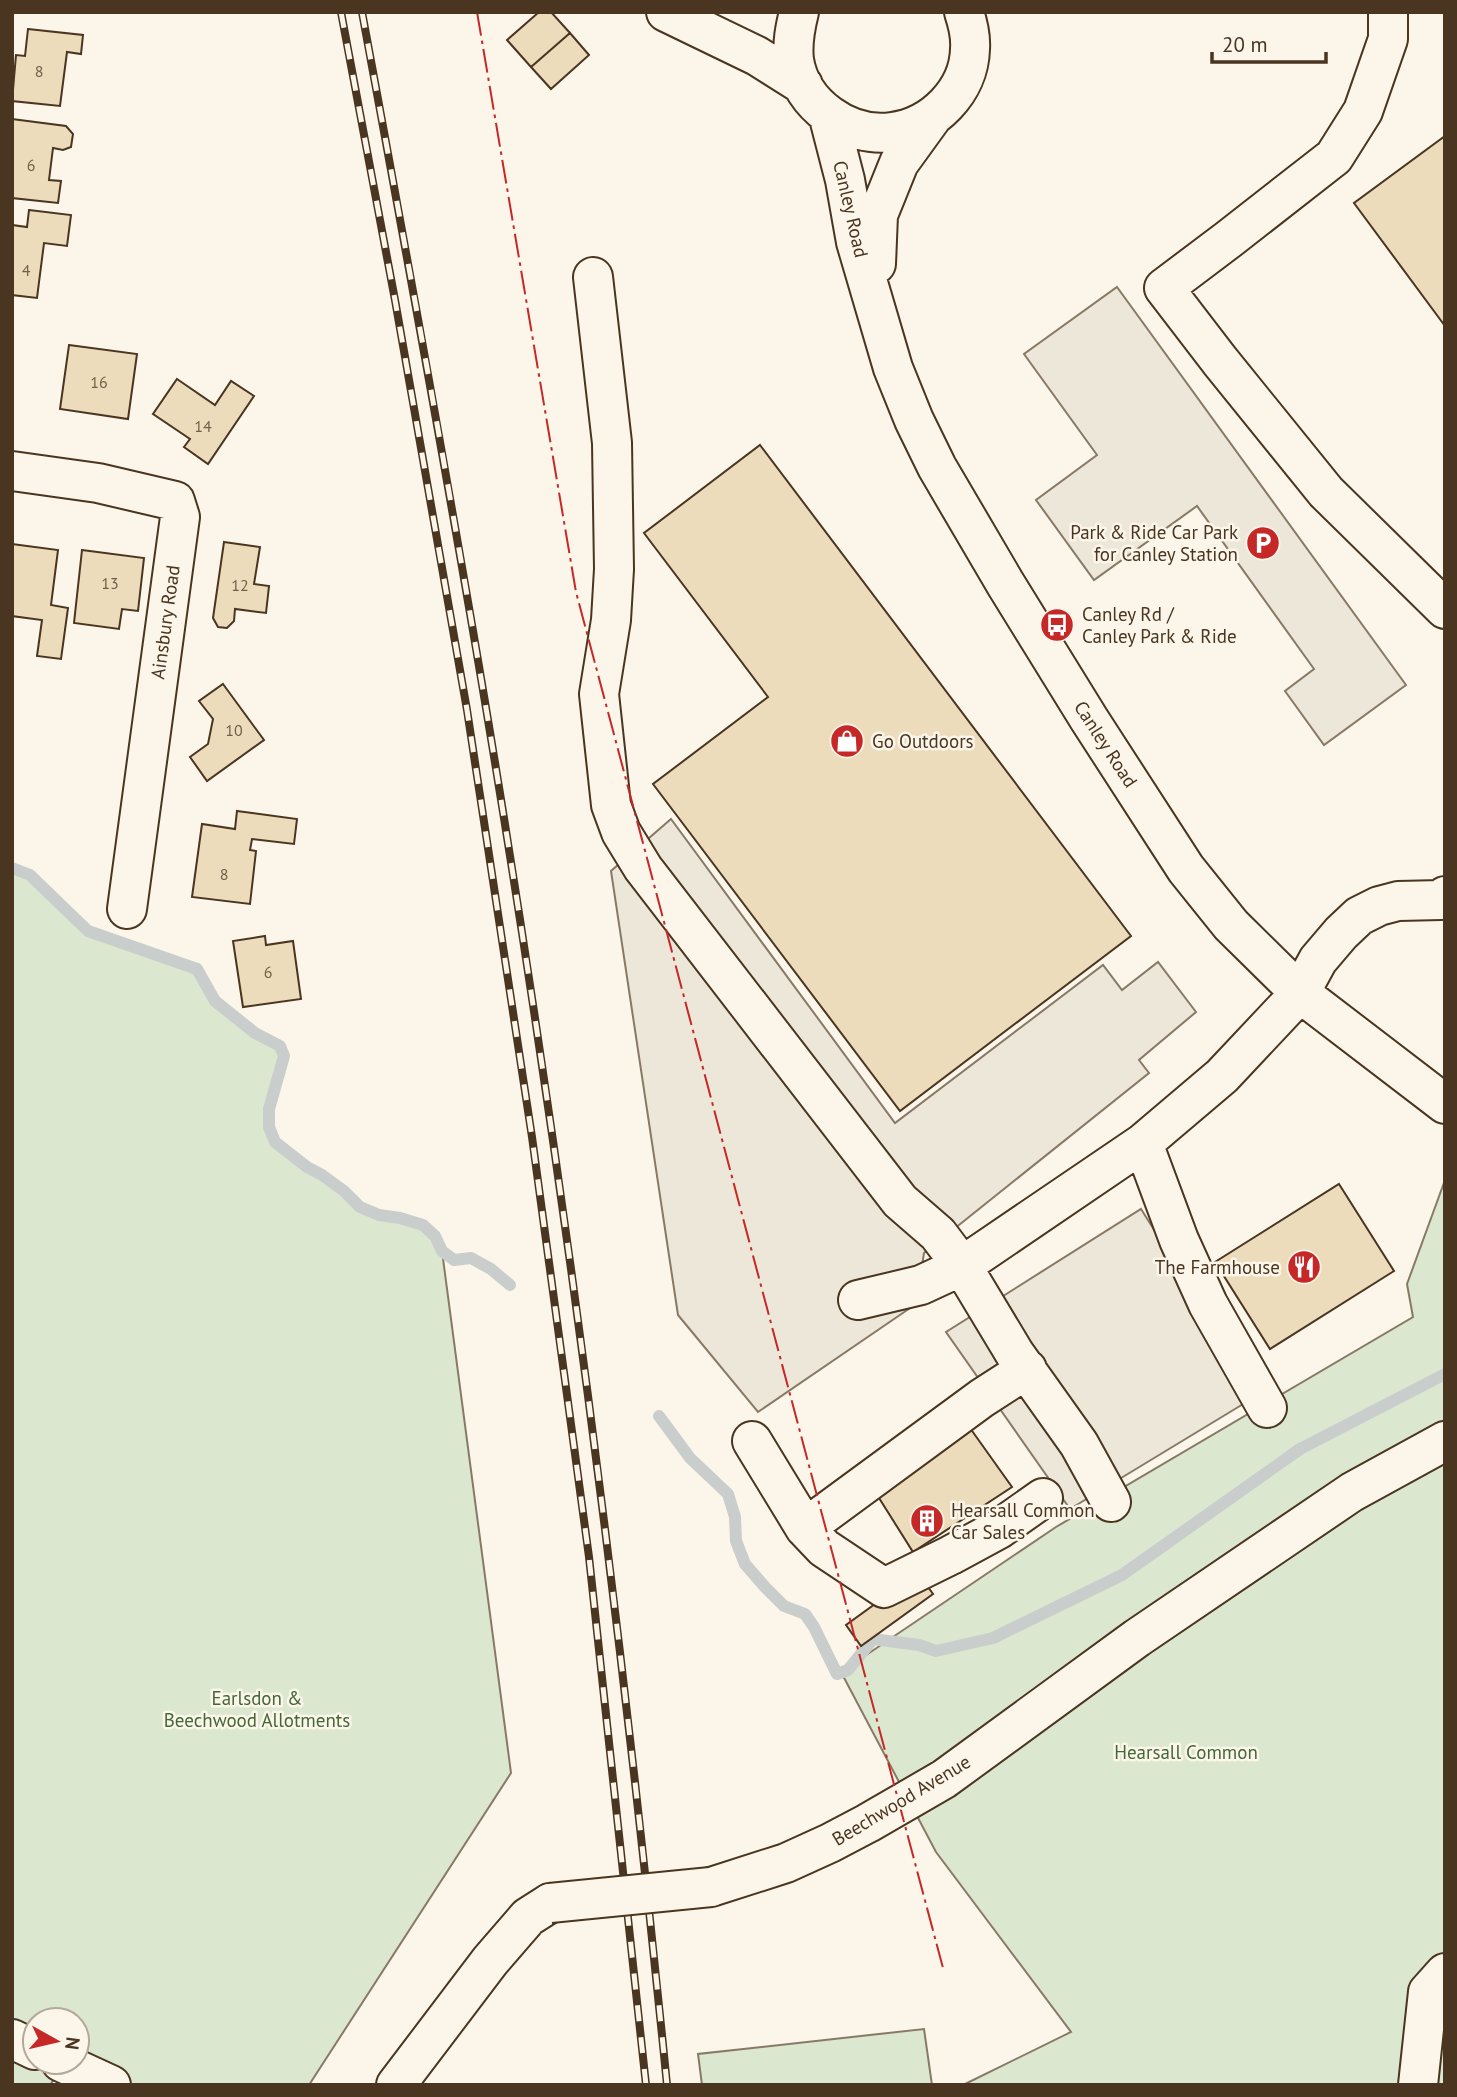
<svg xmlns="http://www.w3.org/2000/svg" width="1457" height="2097" font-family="'PT Sans',sans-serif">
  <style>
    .green { fill: #dce7d0; stroke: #887966; stroke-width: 2; fill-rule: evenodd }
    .parking { fill: #ede7d9; stroke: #887966; stroke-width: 2 }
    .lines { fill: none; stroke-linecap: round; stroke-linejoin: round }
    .stream { stroke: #c9cecd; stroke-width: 12 }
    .building { fill: #ecdcbc; stroke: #4a3520; stroke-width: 2 }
    .minor-casing { stroke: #4a3520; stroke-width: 42 }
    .minor { stroke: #fbf6e9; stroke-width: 38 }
    .rail-casing { stroke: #4a3520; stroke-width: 8 }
    .rail { stroke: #fbf6e9; stroke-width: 5; stroke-dasharray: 16; stroke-linecap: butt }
    .minor-bridge-casing { stroke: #4a3520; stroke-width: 42; stroke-linecap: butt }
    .minor-bridge { stroke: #fbf6e9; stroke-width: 38 }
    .power { stroke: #c62828; stroke-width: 2; stroke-dasharray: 24 5 3.5 5; stroke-linecap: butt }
    .labels { text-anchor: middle; stroke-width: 5; stroke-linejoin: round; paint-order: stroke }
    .number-label { font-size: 16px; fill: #725f47 }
    .street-label { font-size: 19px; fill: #4a3520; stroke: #fbf6e9 }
    .poi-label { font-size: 19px; fill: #4a3520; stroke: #fbf6e9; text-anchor: start }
    .park-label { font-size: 19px; fill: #436837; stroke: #fbf6e9 }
  </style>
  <rect width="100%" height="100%" fill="#fbf6e9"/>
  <path class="green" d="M12 868 30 875 88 931 197 969C202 980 208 993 216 1001 227 1012 241 1023 253 1031 263 1038 279 1041 283 1053 286 1062 280 1074 276 1083 259 1125 271 1144 307 1167 319 1175 331 1181 342 1190 349 1195 355 1203 362 1208 396 1227 420 1206 442 1251L511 1773 309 2085H81L57 2075 50 2085H12ZM35 2020H77V2062H35Z
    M1445 1180V2085H963L1071 2032 936 1852 841 1672 1056 1527 1413 1317 1407 1284Z
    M924 2029 932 2085H702L698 2054Z"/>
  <path class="parking" d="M1117 287 1406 685 1324 745 1285 691 1314 669 1197 506 1094 580 1036 500 1097 455 1024 354Z
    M671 819 895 1123 1103 965 1122 990 1158 962 1196 1012 1139 1060 1149 1073 924 1253 916 1304 758 1412 678 1315 611 871Z
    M1141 1209 1258 1395 1070 1509 946 1332Z"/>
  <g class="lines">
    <path class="stream" d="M12 868 30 875 88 931 197 969 215 1001 255 1033 280 1046 284 1056 269 1109V1127L275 1142 307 1167 322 1175 344 1191 360 1207 379 1215 400 1218 423 1225 435 1236 442 1251 454 1260 471 1258 491 1269 510 1285
      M659 1416 690 1458 728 1494 735 1517 736 1541 745 1564 765 1587 784 1606 805 1614 814 1627 837 1674 848 1670 873 1639 919 1645 936 1651 993 1638 1122 1575 1300 1449 1445 1374"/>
  </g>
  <path class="building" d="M539 12H551L570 33 531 67 507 40Z
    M28 29 83 35 81 54 67 52 60 106 12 101 16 55 25 56Z
    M570 33 589 55 551 89 531 67Z
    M12 119 66 126 73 134 71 147 63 150 53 148 49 180 61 181 58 203 12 198Z
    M1445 136V326L1354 203Z
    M29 210 71 215 67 246 44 243 37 298 12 295V225L27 227Z
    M69 345 137 354 128 419 60 409Z
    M177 379 215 405 231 381 254 396 208 464 184 447 190 439 153 414Z
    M760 445 1131 936 900 1111 653 784 768 697 644 533Z
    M224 542 260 547 254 584 269 586 266 613 235 609 234 621 227 628 218 627 213 618Z
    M12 544 58 550 51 605 68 608 61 659 37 656 42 620 12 616Z
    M82 550 144 558 138 611 122 609 119 629 74 623Z
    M223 684 264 740 207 781 190 757 208 744 213 719 199 701Z
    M237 811 297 819 294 844 252 839 250 850 256 851 250 904 192 897 202 824 235 829Z
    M265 936 266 945 293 941 301 999 243 1007 233 941Z
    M1339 1184 1394 1271 1270 1349 1215 1262Z
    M970 1428 1012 1487 913 1552 874 1490Z
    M918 1573 933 1594 861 1646 846 1625Z"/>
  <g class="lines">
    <g class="minor-casing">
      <path id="minor" d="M666 12 757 56 803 85
        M799 12C795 28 792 43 794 60 801 105 848 138 892 132 933 127 969 91 970 49 971 36 968 24 964 12
        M1388 12V39L1363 111 1334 157 1229 239 1164 288 1220 361 1326 492 1445 609
        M828 114 845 180 856 242 893 368 914 420 937 467 1005 583 1089 719 1186 869 1231 925 1300 993 1445 1104
        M876 264 878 215 899 163 933 116
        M593 277 612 443 614 569 611 620 599 694 611 805 621 832 643 868 900 1201 938 1234 962 1266 1015 1354 1079 1444 1111 1502
        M12 471 98 483 175 501 180 517 127 909
        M1143 1143 1179 1240 1208 1304 1267 1408
        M858 1300 921 1285 962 1266 1143 1143 1222 1076 1300 993 1318 960 1341 933 1359 916 1379 906 1398 901 1441 900 1445 896
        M752 1441 805 1528 824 1548 884 1588 951 1555 999 1529 1043 1498
        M805 1528 982 1398 1027 1369
        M711 1887 786 1863 830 1843 868 1823 944 1779 1137 1638 1352 1492 1445 1441
        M12 2039 35 2050
        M61 2062 111 2085
        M396 2085 490 1961 528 1917 550 1903
        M1418 2085 1428 1992 1445 1973"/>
    </g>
    <use href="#minor" class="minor"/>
    <g class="rail-casing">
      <path id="rail" d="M341 12 395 300 467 710 532 1137 589 1557 646 2085
        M362 12C404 240 446 468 484 696 561 1157 621 1620 667 2085"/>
    </g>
    <use href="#rail" class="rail"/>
    <g class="minor-bridge-casing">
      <path id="minor-bridge" d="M550 1903 711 1887"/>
    </g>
    <use href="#minor-bridge" class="minor-bridge"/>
    <path class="power" d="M477 12 576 592 943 1968"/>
  </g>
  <defs>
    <g id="parking-disc" transform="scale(1.75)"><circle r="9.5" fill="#c62828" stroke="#fbf6e9"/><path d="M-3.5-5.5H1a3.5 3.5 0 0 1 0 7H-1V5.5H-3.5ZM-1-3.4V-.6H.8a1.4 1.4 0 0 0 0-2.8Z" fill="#fff"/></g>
    <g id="bus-disc" transform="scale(1.75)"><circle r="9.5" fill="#c62828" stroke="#fbf6e9"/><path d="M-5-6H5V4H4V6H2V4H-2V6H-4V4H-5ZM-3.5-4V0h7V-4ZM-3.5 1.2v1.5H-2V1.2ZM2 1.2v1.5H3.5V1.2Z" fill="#fff"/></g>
    <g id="shop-disc" transform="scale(1.75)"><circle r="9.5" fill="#c62828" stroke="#fbf6e9"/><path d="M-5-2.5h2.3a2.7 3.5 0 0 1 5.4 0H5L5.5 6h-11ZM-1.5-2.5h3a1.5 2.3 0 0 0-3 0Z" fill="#fff"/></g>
    <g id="restaurant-disc" transform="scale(1.75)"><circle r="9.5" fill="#c62828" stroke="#fbf6e9"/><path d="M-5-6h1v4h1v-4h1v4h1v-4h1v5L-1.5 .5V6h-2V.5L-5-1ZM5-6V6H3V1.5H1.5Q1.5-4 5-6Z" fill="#fff"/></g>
    <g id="building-disc" transform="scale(1.75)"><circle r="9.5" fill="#c62828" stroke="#fbf6e9"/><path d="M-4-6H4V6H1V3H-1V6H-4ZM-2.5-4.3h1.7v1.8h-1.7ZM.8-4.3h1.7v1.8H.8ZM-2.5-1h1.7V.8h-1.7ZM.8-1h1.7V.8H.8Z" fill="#fff"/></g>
  </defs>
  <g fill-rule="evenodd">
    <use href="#parking-disc" x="1263" y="543"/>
    <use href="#bus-disc" x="1057" y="625"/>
    <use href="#shop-disc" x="847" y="741"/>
    <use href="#restaurant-disc" x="1304" y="1267"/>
    <use href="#building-disc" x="927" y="1521"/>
  </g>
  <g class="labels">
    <g class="number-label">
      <text x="39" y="77">8</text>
      <text x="31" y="171">6</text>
      <text x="26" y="276">4</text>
      <text x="99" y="388">16</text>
      <text x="203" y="432">14</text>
      <text x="110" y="589">13</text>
      <text x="240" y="591">12</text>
      <text x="234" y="736">10</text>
      <text x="224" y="880">8</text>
      <text x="268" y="978">6</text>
    </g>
    <g class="street-label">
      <text transform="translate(851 209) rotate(77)" y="7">Canley Road</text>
      <text transform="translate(165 622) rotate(-82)" y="7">Ainsbury Road</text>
      <text transform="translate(1106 744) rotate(57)" y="7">Canley Road</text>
      <text transform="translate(901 1800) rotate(-31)" y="7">Beechwood Avenue</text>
    </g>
    <g class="poi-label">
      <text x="1238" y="539" text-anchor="end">Park &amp; Ride Car Park<tspan x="1238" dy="22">for Canley Station</tspan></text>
      <text x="1082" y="621">Canley Rd /<tspan x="1082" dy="22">Canley Park &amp; Ride</tspan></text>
      <text x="872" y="748">Go Outdoors</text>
      <text x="1280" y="1274" text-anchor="end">The Farmhouse</text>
      <text x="951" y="1517">Hearsall Common<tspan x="951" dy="22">Car Sales</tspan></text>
    </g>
    <g class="park-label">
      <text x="257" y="1705">Earlsdon &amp;<tspan x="257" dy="22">Beechwood Allotments</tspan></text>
      <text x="1186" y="1759">Hearsall Common</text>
    </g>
  </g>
  <rect width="1457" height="2097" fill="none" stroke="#4a3520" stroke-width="28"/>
  <g transform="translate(56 2041) rotate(98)"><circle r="33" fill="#fbf6e9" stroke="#b4a999" stroke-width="2"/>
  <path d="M0-5L12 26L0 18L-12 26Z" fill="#c62828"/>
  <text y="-10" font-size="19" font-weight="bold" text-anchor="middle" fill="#4a3520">N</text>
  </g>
  <path d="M1212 52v10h114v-10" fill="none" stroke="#4a3520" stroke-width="3.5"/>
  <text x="1222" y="52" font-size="21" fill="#4a3520" stroke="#fbf6e9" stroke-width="5" paint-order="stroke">20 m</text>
</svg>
